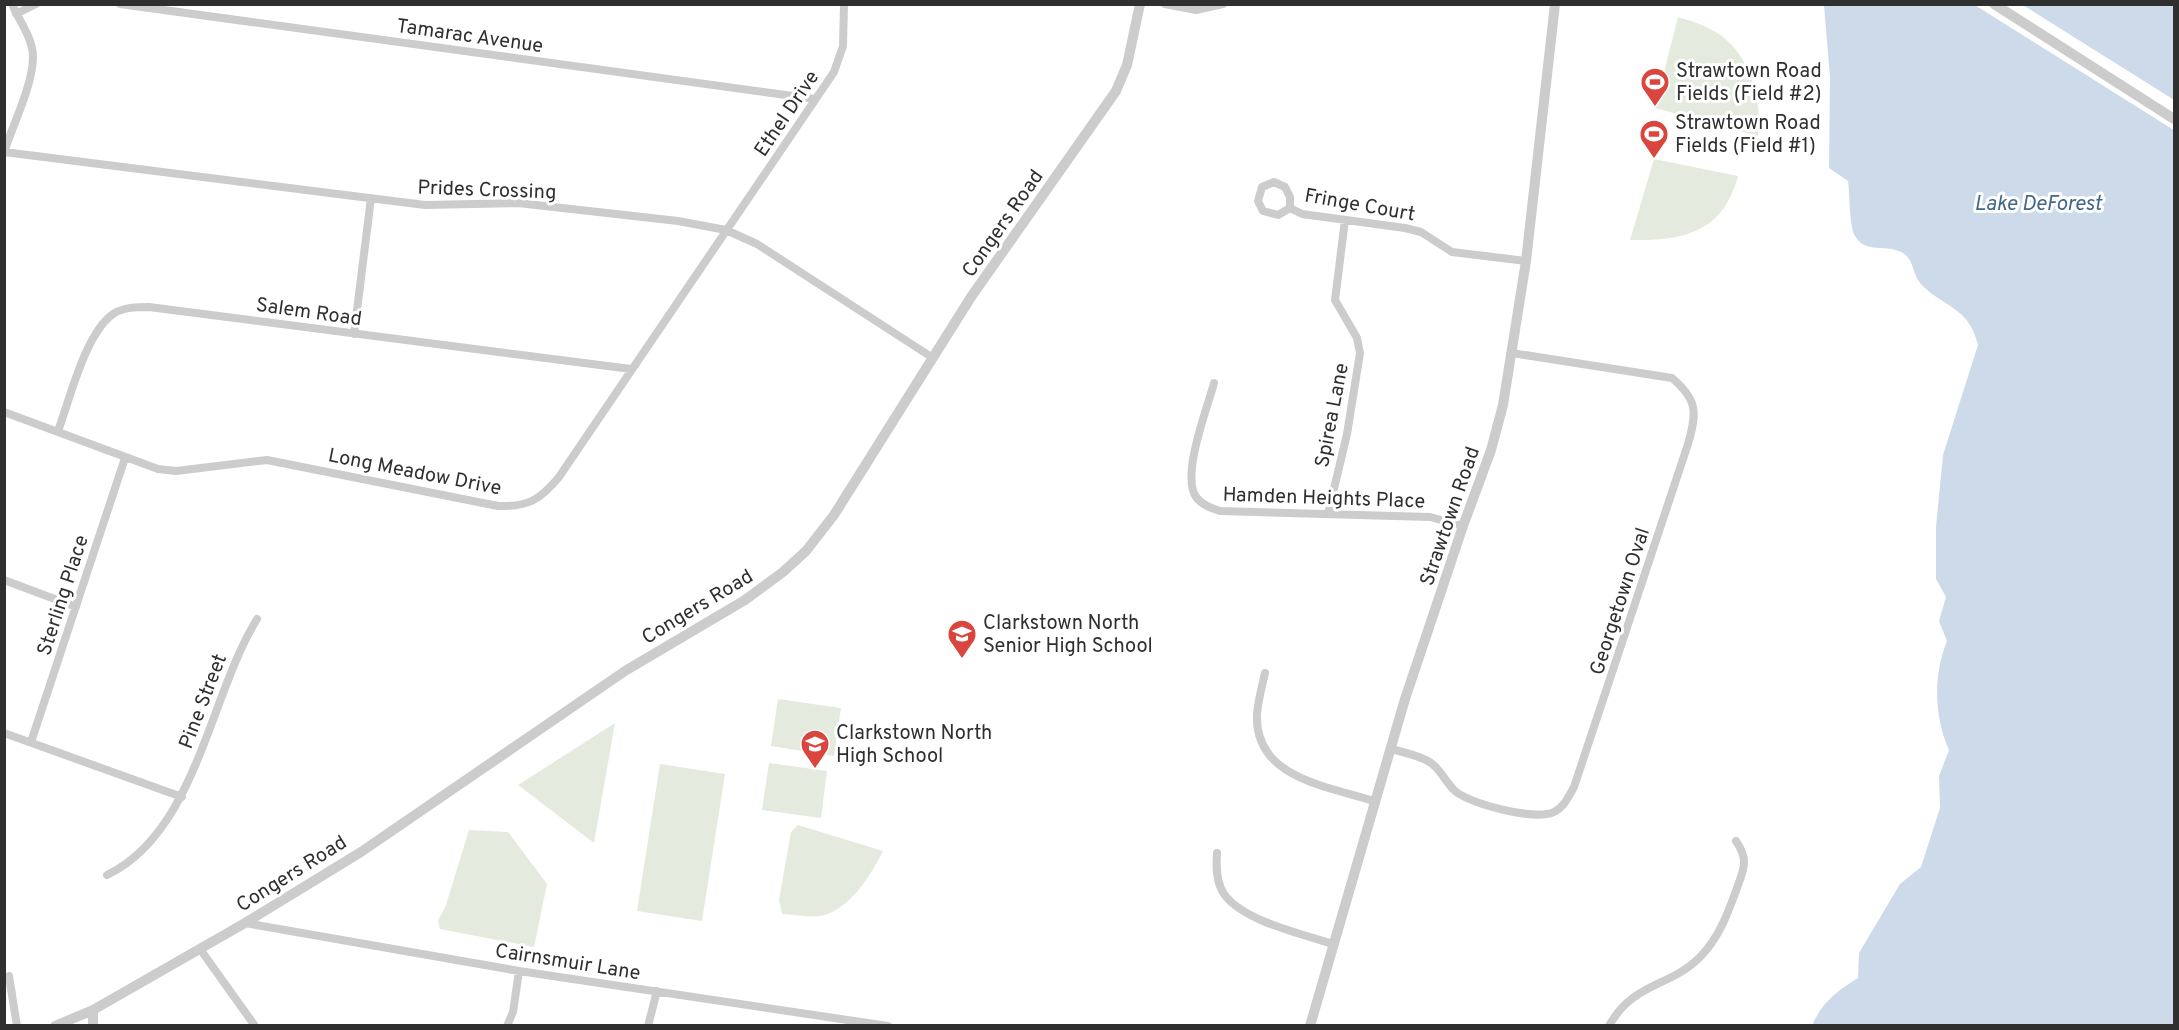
<svg xmlns="http://www.w3.org/2000/svg" width="2179" height="1030" font-family="Overpass,sans-serif">
  <style>
    .green { fill: #e4ebde }
    .water { fill: #ccdaea }
    .pier { fill: #fff }
    .lines { fill: none; stroke-linecap: round; stroke-linejoin: round }
    .minor { stroke: #ccc; stroke-width: 8 }
    .tertiary { stroke: #ccc; stroke-width: 10 }
    .labels { text-anchor: middle; stroke-width: 6; stroke-linejoin: round; paint-order: stroke }
    .street-label { font-size: 20px; fill: #2f2f2f; stroke: #fff }
    .poi-label { font-size: 20px; fill: #2f2f2f; stroke: #fff; text-anchor: start }
    .water-label { font-size: 21px; font-style: italic; fill: #42668c; stroke: #fff }
  </style>
  <rect width="100%" height="100%" fill="#fff"/>
  <path class="green" d="M1678 17C1691 21 1705 25 1717 33 1749 52 1763 100 1758 136L1655 108Z
    M1654 159 1738 176C1723 233 1683 241 1630 240Z
    M778 699 841 708 834 756 771 746Z
    M615 723 594 843 518 785Z
    M769 763 827 771 821 818 762 810Z
    M660 764 725 774 702 921 637 911Z
    M798 825 883 851C871 875 849 911 820 916 808 918 794 914 782 914L779 900 791 832Z
    M469 830 508 832 547 884 534 947 440 929 438 920 445 908Z"/>
  <path class="water" d="M1824 5H1975L2174 130V1025L1812 1026C1821 1003 1838 990 1858 978L1859 953 1900 884 1921 867 1940 808 1939 776 1949 750C1934 716 1933 676 1947 641L1939 621 1946 597 1936 579V527L1943 455 1978 345C1969 306 1943 308 1920 283 1912 273 1914 258 1901 252 1886 244 1865 254 1855 236 1849 226 1850 194 1848 181L1829 168 1830 77Z
    M2023 5H2174V100Z"/>
  <path class="pier" d="M1981 4 2174 126V130L1975 5Z
    M2020 4 2174 100V103L2022 7Z"/>
  <g class="lines">
    <path class="minor" d="M12 4C19 21 33 38 33 57 33 84 13 125 4 152L425 205 518 203 678 221 726 230 757 244 933 358
      M120 4 815 99
      M1165 4 1196 10 1223 4
      M16 14 36 4
      M1290 208 1278 215 1263 211 1258 201 1262 187 1274 182 1285 187 1290 197V208L1302 214 1405 228 1421 232 1452 252 1526 261
      M354 334 371 198
      M1214 383C1207 409 1181 475 1196 497 1202 505 1211 508 1220 511L1430 517 1463 526
      M4 412 158 469 176 471 267 460 498 506C528 507 540 500 559 477L834 72 843 46 844 4
      M58 431C70 399 85 334 113 314 124 307 137 307 149 307L631 369
      M1328 514 1347 434 1360 353 1357 338 1335 300 1345 220
      M4 580 76 607
      M1265 673C1262 686 1258 701 1257 714 1254 778 1327 786 1374 801
      M4 733 182 797
      M31 742 125 458
      M1391 749C1403 752 1416 755 1426 760 1439 766 1444 780 1454 790 1468 804 1536 821 1554 812 1564 807 1569 796 1574 787L1688 444C1697 413 1698 400 1672 378L1512 353
      M1217 853C1216 867 1216 882 1224 894 1243 921 1302 934 1333 944
      M107 875C196 832 209 697 257 619
      M245 923 519 971 888 1026
      M200 949 255 1026
      M9 976 17 1026
      M507 1026 513 1012 519 971
      M648 1026 657 991
      M1609 1026C1633 982 1671 987 1700 957 1719 938 1728 913 1737 888 1744 868 1749 860 1736 841"/>
    <path class="tertiary" d="M1994 4 2174 119
      M55 1026 93 1010 245 923 361 852 625 671 745 600 783 572 806 551 834 515 971 297 1116 91 1127 65 1140 4
      M93 1026V1010
      M1310 1026 1405 699 1463 526 1491 450 1503 405 1526 261 1555 4"/>
  </g>
  <defs>
    <g id="stadium-pin" transform="scale(1.5)"><path d="M0 17L-7.5 6A9.5 9.5 0 1 1 7.5 6Z" fill="#da463e" stroke="#fff"/><path d="M0-5a6.5 5 0 1 0 0 10a6.5 5 0 1 0 0-10ZM-3.5-1.8h7v3.6h-7Z" fill="#fff"/></g>
    <g id="school-pin" transform="scale(1.5)"><path d="M0 17L-7.5 6A9.5 9.5 0 1 1 7.5 6Z" fill="#da463e" stroke="#fff"/><path d="M0-5L7-2L0 1L-7-2ZM-4 1L0 2.5L4 1V4Q0 6-4 4Z" fill="#fff"/></g>
  </defs>
  <g fill-rule="evenodd">
    <use href="#stadium-pin" x="1655" y="82"/>
    <use href="#stadium-pin" x="1654" y="134"/>
    <use href="#school-pin" x="962" y="634"/>
    <use href="#school-pin" x="815" y="744"/>
  </g>
  <g class="labels">
    <g class="street-label">
      <text transform="translate(470 35) rotate(8)" y="7">Tamarac Avenue</text>
      <text transform="translate(786 113) rotate(-56)" y="7">Ethel Drive</text>
      <text transform="translate(487 189) rotate(2)" y="7">Prides Crossing</text>
      <text transform="translate(1360 204) rotate(10)" y="7">Fringe Court</text>
      <text transform="translate(1002 223) rotate(-55)" y="7">Congers Road</text>
      <text transform="translate(309 311) rotate(8)" y="7">Salem Road</text>
      <text transform="translate(1331 415) rotate(-79)" y="7">Spirea Lane</text>
      <text transform="translate(415 471) rotate(11)" y="7">Long Meadow Drive</text>
      <text transform="translate(1324 497) rotate(2)" y="7">Hamden Heights Place</text>
      <text transform="translate(1449 516) rotate(-71)" y="7">Strawtown Road</text>
      <text transform="translate(62 595) rotate(-72)" y="7">Sterling Place</text>
      <text transform="translate(1619 601) rotate(-72)" y="7">Georgetown Oval</text>
      <text transform="translate(697 606) rotate(-31)" y="7">Congers Road</text>
      <text transform="translate(202 701) rotate(-69)" y="7">Pine Street</text>
      <text transform="translate(291 873) rotate(-32)" y="7">Congers Road</text>
      <text transform="translate(568 961) rotate(9)" y="7">Cairnsmuir Lane</text>
    </g>
    <g class="poi-label">
      <text x="1676" y="77">Strawtown Road<tspan x="1676" dy="23">Fields (Field #2)</tspan></text>
      <text x="1675" y="129">Strawtown Road<tspan x="1675" dy="23">Fields (Field #1)</tspan></text>
      <text x="983" y="629">Clarkstown North<tspan x="983" dy="23">Senior High School</tspan></text>
      <text x="836" y="739">Clarkstown North<tspan x="836" dy="23">High School</tspan></text>
    </g>
    <g class="water-label">
      <text x="2038" y="210">Lake DeForest</text>
    </g>
  </g>
  <rect width="2179" height="1030" fill="none" stroke="#2f2f2f" stroke-width="12"/>
</svg>
